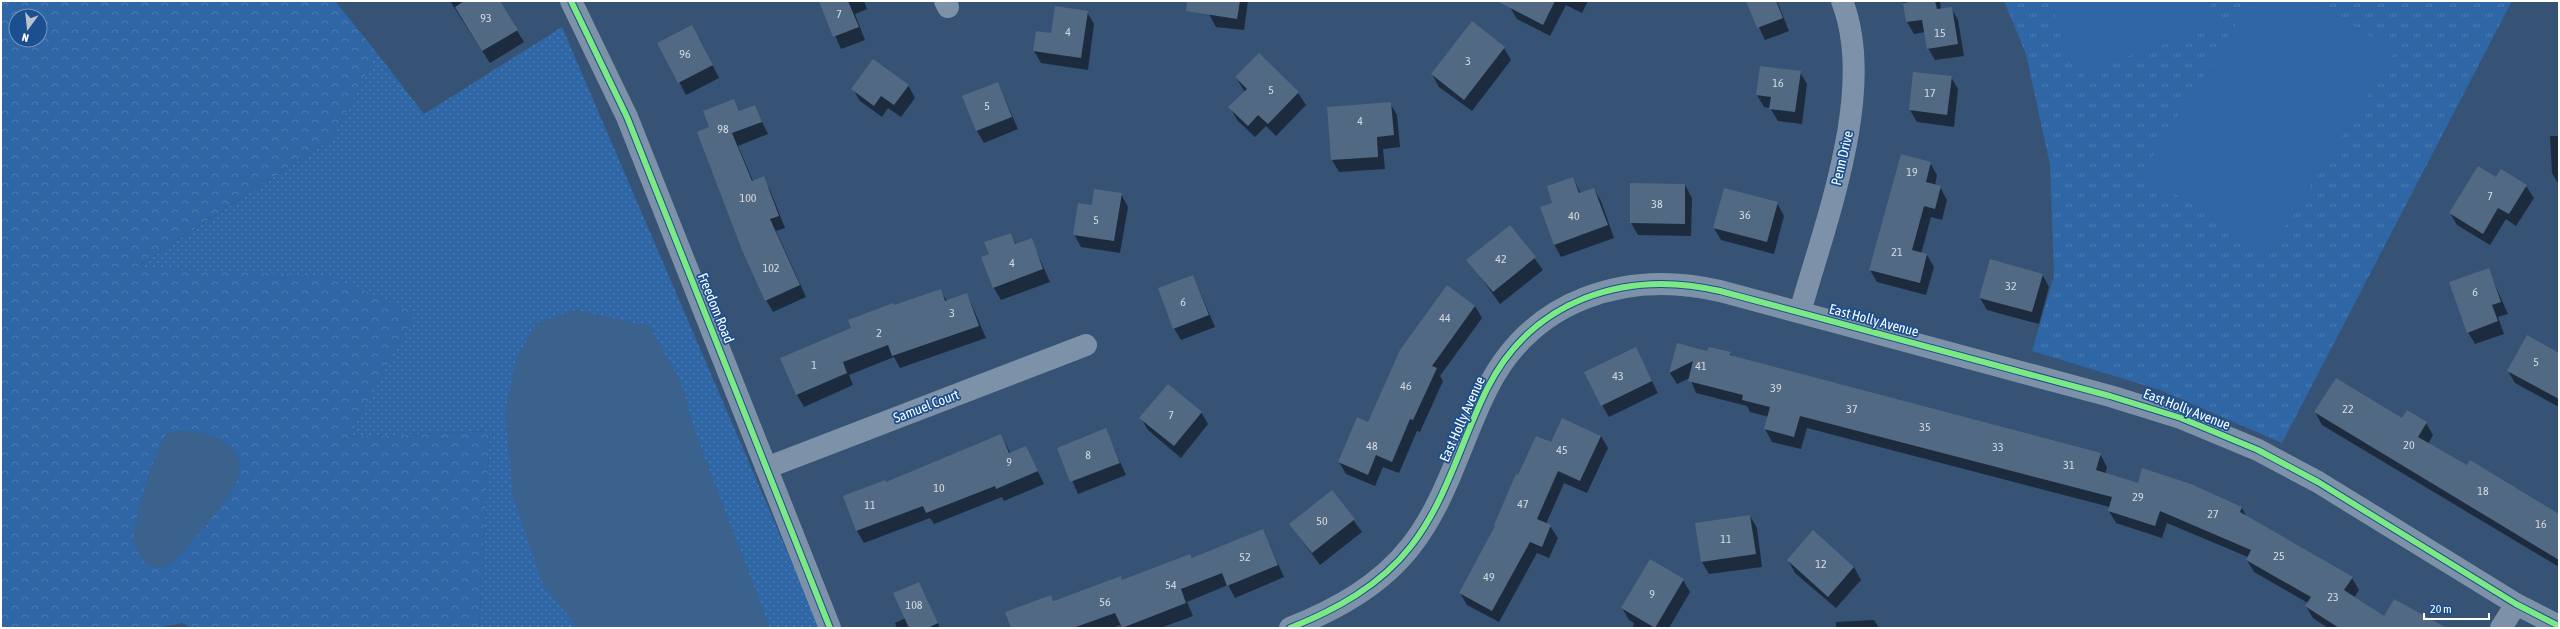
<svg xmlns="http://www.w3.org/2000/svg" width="2560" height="629" font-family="'Asap Condensed',sans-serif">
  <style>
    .grass { fill: url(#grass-dots) }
    .forest { fill: url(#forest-crowns); fill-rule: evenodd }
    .park { fill: url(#park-tufts) }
    .pitch { fill: #2f66a5 }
    .water { fill: #3b618d }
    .shadow { fill: #0007 }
    .building { fill: #526984 }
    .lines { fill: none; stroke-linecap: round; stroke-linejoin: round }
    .street { stroke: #7d92a8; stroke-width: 22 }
    .cycleway-casing { stroke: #1b4f8f; stroke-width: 8 }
    .cycleway { stroke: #7ce984; stroke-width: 6 }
    .labels { text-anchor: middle; stroke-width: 3.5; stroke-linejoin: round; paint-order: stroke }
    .number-label { font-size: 12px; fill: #d4dae0 }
    .street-label { font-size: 14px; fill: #fff; stroke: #1b4f8f }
  </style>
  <defs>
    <pattern id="grass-dots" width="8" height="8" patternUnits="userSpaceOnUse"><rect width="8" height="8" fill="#2f66a5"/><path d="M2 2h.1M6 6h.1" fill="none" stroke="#4e7db2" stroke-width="1.8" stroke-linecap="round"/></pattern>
    <pattern id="forest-crowns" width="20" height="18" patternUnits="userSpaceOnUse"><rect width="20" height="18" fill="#2f66a5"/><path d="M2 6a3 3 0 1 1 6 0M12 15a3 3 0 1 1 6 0" fill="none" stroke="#4e7db2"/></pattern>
    <pattern id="park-tufts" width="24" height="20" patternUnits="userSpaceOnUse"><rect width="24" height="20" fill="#2f66a5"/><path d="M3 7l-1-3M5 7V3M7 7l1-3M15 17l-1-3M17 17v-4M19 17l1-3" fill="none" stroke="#4e7db2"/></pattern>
  </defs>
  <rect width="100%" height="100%" fill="#365274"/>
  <path class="grass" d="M562 27 820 628H479L490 431 348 437 416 313 134 269 333 138 377 53 424 114Z"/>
  <path class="forest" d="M1 1H335L377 53 333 138 135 268 330 276 416 313 348 437 490 431 479 628H191L182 623 156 628H1ZM16 16H40V40H16Z"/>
  <path class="park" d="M2004 1H2512L2282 443 2160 390 2032 351 2054 276 2050 165 2026 54Z"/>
  <path class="pitch" d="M2051 1H2209L2218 26 2075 74Z
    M2251 1H2314L2395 52 2268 253 2142 173Z"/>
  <path class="water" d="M575 310 649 326 681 382 695 432 770 628H578L543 585 513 496 505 413 516 360 536 323Z
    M178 431C195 431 209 433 224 442 259 466 228 497 210 520 202 530 176 561 166 566 147 575 132 548 134 533 139 505 152 457 167 433Z"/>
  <path class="shadow" d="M450 1H499L524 42 490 63Z
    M820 1H864L867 9 855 14 865 40 841 49Z
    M1211 1H1248L1244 30 1216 27 1209 14Z
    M1512 1H1588L1582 13 1566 5 1550 36 1517 19 1510 7Z
    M1747 1H1777L1789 31 1765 40Z
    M1903 1H1940L1941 10 1951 8 1958 20 1964 56 1935 60 1928 48 1925 32 1914 34 1907 22Z
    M1087 12 1094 24 1088 70 1041 63 1034 51 1052 34Z
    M699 38 719 78 686 95 659 43Z
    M1504 48 1511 60 1472 111 1439 87 1432 74Z
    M1259 54 1298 93 1306 105 1276 136 1266 126 1255 137 1237 120 1230 107 1245 92 1236 78Z
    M1800 72 1807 84 1802 124 1778 121 1770 108 1764 107 1757 95Z
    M1951 77 1958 89 1954 127 1917 122 1910 110Z
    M998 83 1018 129 984 143 977 131Z
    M908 85 915 98 901 117 888 108 882 117 860 101 853 89Z
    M734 100 740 112 754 106 768 134 738 146 753 181 763 177 770 190 785 228 776 231 806 297 773 312 766 300 711 127Z
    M1390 103 1397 115 1400 147 1383 149 1385 169 1339 172 1332 160 1328 108Z
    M2550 136H2559V185L2552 173Z
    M1930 163 1937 175 1935 186 1940 187 1947 200 1942 220 1931 217 1921 254 1927 255 1934 267 1926 295 1877 282 1870 270Z
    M1573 178 1581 194 1594 189 1601 201 1614 238 1561 257 1554 244V203Z
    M2496 179 2526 186 2534 198 2516 226 2506 219 2490 245 2457 225 2450 213Z
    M1685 185 1692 198 1691 236 1638 235 1631 223Z
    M1121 194 1128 207 1120 253 1081 247 1074 234Z
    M1777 203 1784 216 1774 254 1721 240 1714 228Z
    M1510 226 1543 270 1500 304 1468 260Z
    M1010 234 1016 244 1031 239 1050 282 1001 300 994 288 990 255Z
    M2488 269 2508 314 2498 317 2504 334 2475 344 2468 332Z
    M2042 274 2049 287 2039 324 1987 310 1980 298Z
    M1193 276 1215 327 1181 340 1174 328Z
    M940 290 947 301 967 294 986 338 900 368 894 357 849 375 853 385 804 407 797 395 852 328 894 307Z
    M1475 306 1482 318 1440 376 1443 381 1420 432 1417 431 1399 473 1383 467 1375 486 1346 474 1339 462 1369 423Z
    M1678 345 1708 352 1730 353 1732 356 2100 454 2107 467 2105 474 2138 485H2190L2242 508 2246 516 2352 578 2359 590 2354 598 2385 618 2439 628H2328L2313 618 2306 606 2308 603 2254 572 2247 560 2248 557 2167 523 2162 538 2116 523 2109 511 2110 507 1807 428 1801 449 1772 442 1765 429 1769 417 1750 412 1747 406 1696 393 1690 378 1677 384 1670 373Z
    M1635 348 1658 393 1609 417 1602 405Z
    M2559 354V407L2515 383 2508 371Z
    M1201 412 1208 424 1181 458 1148 430 1141 418Z
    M2315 412 2426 423 2433 435 2428 444 2559 515V567L2322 425Z
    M1106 430 1126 475 1078 494 1058 448Z
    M1001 435 1011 454 1026 447 1044 484 1004 501 1002 497 934 524 930 518 864 543 857 531 885 483Z
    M1601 436 1608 448 1587 493 1564 483 1546 524 1550 526 1558 538 1549 558 1537 553 1499 622 1467 605 1460 593 1496 528 1495 525 1552 443Z
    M1332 491 1362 532 1320 565 1290 524Z
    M1750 516 1757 528 1762 567 1709 574 1702 562Z
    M1263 530 1284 577 1235 598 1228 585 1187 602 1193 616 1160 628H1121L1120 625 1113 628H1012L1053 601 1120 577 1123 581 1192 559Z
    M1813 532 1854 567 1861 580 1836 608 1795 573 1788 560Z
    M1683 580 1690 592 1669 628H1633L1634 623 1629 620 1622 608Z
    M918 583 925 595 940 628H897L895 623 906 618Z
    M1874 620 1879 628H1836V622Z"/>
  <path class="building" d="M464 1H500L518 30 482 51 455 7Z
    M819 1H848L859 27 833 37Z
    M1187 1H1240L1237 19 1186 11Z
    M1497 1H1555L1543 25Z
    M1746 1H1776L1783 18 1757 28Z
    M1914 1H1935L1937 9 1952 7 1958 44 1927 49 1922 20 1906 22 1903 3Z
    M1055 6 1088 11 1081 58 1033 51 1036 31 1051 33Z
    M1472 21 1505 47 1464 100 1431 74Z
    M692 25 713 65 678 83 657 43Z
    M1259 53 1299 92 1268 124 1258 115 1248 126 1228 107 1247 89 1235 77Z
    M873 59 909 85 894 105 881 96 874 106 851 89Z
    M1760 66 1801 71 1795 112 1769 109 1771 97 1756 95Z
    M1913 72 1952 76 1947 115 1909 110Z
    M998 82 1012 117 976 131 962 96Z
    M734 99 739 111 755 105 762 122 732 133 752 181 764 176 779 216 770 219 800 285 765 301 742 250 697 132 709 127 703 111Z
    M1391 102 1394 135 1377 137 1378 157 1331 160 1327 107Z
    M1901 154 1931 162 1926 182 1941 186 1935 209 1924 206 1912 250 1927 254 1920 283 1869 270Z
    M2478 166 2496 177 2501 169 2527 185 2509 214 2498 208 2483 234 2449 213Z
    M1573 177 1579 193 1594 188 1608 225 1554 245 1540 207 1552 203 1547 186Z
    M1630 183 1685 184V224L1630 223Z
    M1724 188 1778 202 1767 242 1713 228Z
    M1094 189 1122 193 1114 241 1073 235 1078 203 1092 205Z
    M1510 225 1536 257 1493 292 1466 260Z
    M1011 233 1015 244 1032 238 1043 269 993 288 981 257 989 254 984 242Z
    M1990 259 2043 274 2032 312 1979 298Z
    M2489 268 2501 302 2492 305 2498 321 2467 333 2449 282Z
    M1193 275 1209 315 1173 329 1158 288Z
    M1447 285 1475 306 1432 366 1437 368 1413 420 1410 419 1392 462 1376 455 1368 475 1338 462 1357 417 1368 422 1400 350Z
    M941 289 945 301 967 293 979 326 892 356 888 345 843 362 847 373 796 395 780 358 851 328 848 320 893 303 894 305Z
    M2527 335 2559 353V399L2507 371Z
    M1677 343 1707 351 1709 347 1731 352 1730 355 2101 453 2096 470 2138 483 2142 468 2191 484 2242 507 2240 512 2353 577 2344 590 2384 616 2394 599 2447 628H2339L2305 606 2311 597 2246 560 2251 550 2160 511 2155 526 2108 511 2112 497 1800 416 1794 437 1764 429 1770 407 1742 400 1743 395 1688 381 1693 361 1669 373Z
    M1636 347 1652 381 1601 406 1584 372Z
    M2336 378 2402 418 2407 410 2427 422 2418 437 2467 465 2470 460 2559 514V560L2314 412Z
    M1168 384 1202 412 1174 446 1139 418Z
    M1562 418 1601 436 1580 481 1558 471 1537 519 1551 525 1542 547 1530 542 1492 611 1459 593 1495 526 1494 525 1516 474 1518 475 1536 436 1551 442Z
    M1106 428 1120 463 1070 482 1057 448Z
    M1001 434 1009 453 1026 446 1038 471 996 489 995 486 926 513 923 506 856 531 843 496 885 480 886 482Z
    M1332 490 1355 519 1312 553 1289 524Z
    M1750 515 1756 554 1701 562 1695 523Z
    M1263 529 1278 565 1227 586 1222 573 1181 589 1186 603 1122 628 1115 613 1073 628H1011L1005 612 1051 595 1053 601 1121 576 1122 580 1190 554 1192 558Z
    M1813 530 1854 567 1828 597 1787 560Z
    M1650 559 1684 579 1655 628 1621 608Z
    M919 582 938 623 928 628H909L893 593Z"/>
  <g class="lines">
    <path class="street" d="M571 1 627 117 830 628
      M945 1 948 7
      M1800 312C1825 223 1877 90 1842 1
      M766 468 1086 345
      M1290 628C1335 610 1380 586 1411 546 1447 500 1461 441 1487 389 1532 299 1626 269 1720 291L2110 396 2181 418 2258 450 2318 482 2516 604 2559 626
      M2501 628 2516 604"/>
    <g class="cycleway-casing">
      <path id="cycleway" d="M571 1 627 117 830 628
        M1290 628C1335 610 1380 586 1411 546 1447 500 1461 441 1487 389 1532 299 1626 269 1720 291L2110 396 2181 418 2258 450 2318 482 2516 604 2559 626"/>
    </g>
    <use href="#cycleway" class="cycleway"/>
  </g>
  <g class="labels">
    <g class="number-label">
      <text x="839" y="18">7</text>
      <text x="486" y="22">93</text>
      <text x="1068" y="36">4</text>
      <text x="1940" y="37">15</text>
      <text x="685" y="58">96</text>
      <text x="1468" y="65">3</text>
      <text x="1778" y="87">16</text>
      <text x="1271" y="94">5</text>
      <text x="1930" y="97">17</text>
      <text x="987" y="110">5</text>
      <text x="1360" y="125">4</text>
      <text x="723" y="133">98</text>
      <text x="1912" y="176">19</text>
      <text x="2490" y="200">7</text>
      <text x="748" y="202">100</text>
      <text x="1657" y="208">38</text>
      <text x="1745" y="219">36</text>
      <text x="1574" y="220">40</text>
      <text x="1096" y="224">5</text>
      <text x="1897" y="256">21</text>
      <text x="1501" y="263">42</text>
      <text x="1012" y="267">4</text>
      <text x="771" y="272">102</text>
      <text x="2011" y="290">32</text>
      <text x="2475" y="296">6</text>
      <text x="1183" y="306">6</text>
      <text x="952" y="317">3</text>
      <text x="1445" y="322">44</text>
      <text x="879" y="337">2</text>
      <text x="2536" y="366">5</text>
      <text x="814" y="369">1</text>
      <text x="1701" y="370">41</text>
      <text x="1618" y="380">43</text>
      <text x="1406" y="390">46</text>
      <text x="1776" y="392">39</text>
      <text x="1852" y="413">37</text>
      <text x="2348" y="413">22</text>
      <text x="1171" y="419">7</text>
      <text x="1925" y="431">35</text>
      <text x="2409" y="449">20</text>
      <text x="1372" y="450">48</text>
      <text x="1998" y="451">33</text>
      <text x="1562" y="454">45</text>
      <text x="1088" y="459">8</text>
      <text x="1009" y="466">9</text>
      <text x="2069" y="469">31</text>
      <text x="939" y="492">10</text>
      <text x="2483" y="495">18</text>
      <text x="2138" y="501">29</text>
      <text x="1523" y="508">47</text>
      <text x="870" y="509">11</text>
      <text x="2213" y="518">27</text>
      <text x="1322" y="525">50</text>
      <text x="2541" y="528">16</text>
      <text x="1726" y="543">11</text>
      <text x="2279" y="560">25</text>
      <text x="1245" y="561">52</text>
      <text x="1821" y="568">12</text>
      <text x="1489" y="581">49</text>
      <text x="1171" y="589">54</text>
      <text x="1652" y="598">9</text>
      <text x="2333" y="601">23</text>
      <text x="1105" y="606">56</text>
      <text x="914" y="609">108</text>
    </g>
    <g class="street-label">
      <text transform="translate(1842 158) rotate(-77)" y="5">Penn Drive</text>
      <text transform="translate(716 308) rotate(68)" y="5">Freedom Road</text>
      <text transform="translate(1874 320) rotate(15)" y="5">East Holly Avenue</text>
      <text transform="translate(926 406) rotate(-21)" y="5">Samuel Court</text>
      <text transform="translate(2187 409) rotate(21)" y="5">East Holly Avenue</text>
      <text transform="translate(1462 419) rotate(-66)" y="5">East Holly Avenue</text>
    </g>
  </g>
  <rect width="2560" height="629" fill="none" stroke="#ffffff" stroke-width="4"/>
  <g transform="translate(28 28) rotate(195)"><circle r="19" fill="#1b4f8f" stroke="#7695bc"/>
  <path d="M0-3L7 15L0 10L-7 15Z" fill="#b9c2ce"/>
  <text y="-6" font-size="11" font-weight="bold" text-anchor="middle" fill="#ffffff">N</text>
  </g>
  <path d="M2424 613v6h65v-6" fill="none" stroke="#ffffff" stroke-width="2"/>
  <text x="2430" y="613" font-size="12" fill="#ffffff" stroke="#1b4f8f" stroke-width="3" paint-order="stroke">20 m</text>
</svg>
